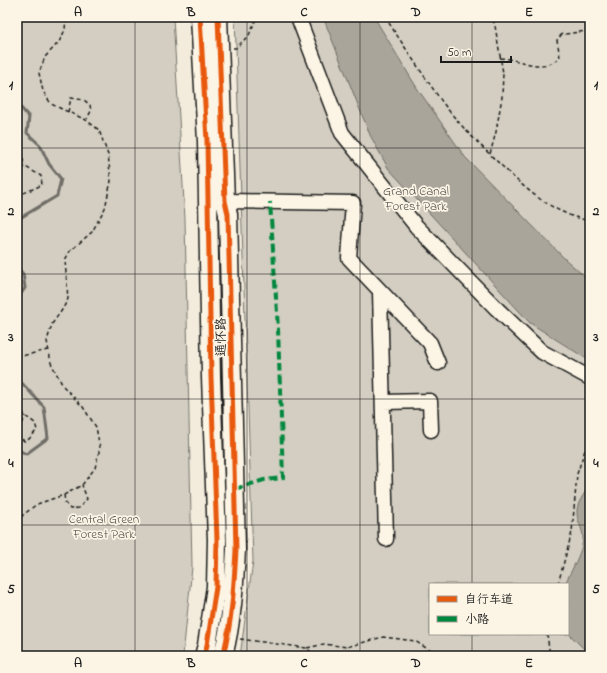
<svg xmlns="http://www.w3.org/2000/svg" width="607" height="673" font-family="'Indie Flower','LXGW WenKai TC',sans-serif">
  <style>
    .green { fill: #d3cec1; stroke: #78756e; fill-rule: evenodd }
    .water { fill: #aaa59b; stroke: #716e68 }
    .lines { fill: none; stroke-linecap: round; stroke-linejoin: round }
    .stream { stroke: #716e68; stroke-width: 3 }
    .minor-casing { stroke: #1c1c1c; stroke-width: 17 }
    .major-casing { stroke: #1c1c1c; stroke-width: 21 }
    .path { stroke: #1c1c1c; stroke-width: 1.5; stroke-dasharray: 4 3; stroke-linecap: butt }
    .minor { stroke: #fcf5e5; stroke-width: 14 }
    .major { stroke: #fcf5e5; stroke-width: 18 }
    .quiet { stroke: #00873e; stroke-width: 4; stroke-dasharray: 8 4; stroke-linecap: butt }
    .cycleway-casing { stroke: #fcf5e5; stroke-width: 8 }
    .cycleway { stroke: #e8590c; stroke-width: 5 }
    .grid { fill: none; stroke: #1c1c1c; stroke-width: 1; stroke-opacity: 0.55 }
    .labels { text-anchor: middle; stroke-width: 3.5; stroke-linejoin: round; paint-order: stroke }
    .park-label { font-size: 13px; fill: #53514e; stroke: #fcf5e5 }
    .street-label { font-size: 13px; fill: #1c1c1c; stroke: #fcf5e5 }
    .neatline { fill: none; stroke: #1c1c1c; stroke-width: 1.5 }
    .grid-label { font-size: 13px; text-anchor: middle; font-weight: bold; fill: #1c1c1c }
  </style>
  <rect width="100%" height="100%" fill="#f3ecdd"/>
  <filter id="ink" filterUnits="userSpaceOnUse"><feTurbulence type="fractalNoise" baseFrequency=".025" numOctaves="2"/><feDisplacementMap in="SourceGraphic" scale="8" xChannelSelector="R" yChannelSelector="G"/><feConvolveMatrix kernelMatrix="1 2 1 2 8 2 1 2 1" color-interpolation-filters="sRGB"/></filter>
  <g filter="url(#ink)">
    <path class="green" d="M17 17H173L185 219 192 567 183 656H17Z
      M235 17H590V656H240L253 561ZM430 584H568V634H430Z"/>
    <path class="water" d="M323 17H374L417 88 465 157 566 260 590 281V361L530 323 388 168 370 135Z
      M590 482V652L583 648 568 633V584H565C571 571 583 551 583 538 583 528 576 520 577 510 578 500 587 492 590 482Z"/>
    <g class="lines">
      <path class="stream" d="M17 109 21 108 29 117 27 133 40 145 49 164 61 179 57 196 20 218 17 226
        M17 267 23 274 25 288 17 299
        M17 367 19 380 44 407 48 438 26 454 17 449"/>
      <g class="minor-casing">
        <path id="minor" d="M298 17 342 133 416 226 497 309 542 352 590 378
          M225 201 353 203 349 258 430 343 438 363
          M380 291 386 539
          M383 402 430 401 431 430"/>
      </g>
      <g class="major-casing">
        <path id="major" d="M200 17 207 141 211 377 217 540 216 587 207 645 204 656
          M218 17 225 201 228 214 236 550C234 586 232 621 223 656"/>
      </g>
      <path class="path" d="M385 17C404 46 423 75 443 103 460 126 481 146 501 165 527 191 554 214 590 221
        M233 48H236L249 35 257 17
        M500 58C522 59 542 74 560 57L557 40 562 34C572 34 580 31 590 31
        M68 112 71 98 84 100 90 105 91 111 87 119
        M17 147 21 149C25 165 25 173 17 188
        M490 154 496 132 502 97 503 73 495 26 492 17
        M17 196 42 185 41 176 24 166
        M17 357 48 350
        M17 401C25 408 28 422 17 429
        M17 434 24 441 29 439 37 430 35 423 25 416
        M64 495 65 502 70 509 79 508 87 499 82 485
        M17 523 23 515 37 504 64 495 82 485 95 468 100 448 96 427 83 407 63 386 51 363 47 341 52 324 62 310 68 299 65 260 70 251 92 232 105 208 111 181 108 155 99 130 86 120 51 104 43 91 39 73 45 57 59 42 65 30 66 17
        M558 584 572 532 577 474 586 447 590 444
        M547 634 550 656
        M240 639 307 648 314 656
        M307 648 324 644 347 647 383 637 415 641 439 656"/>
      <use href="#minor" class="minor"/>
      <use href="#major" class="major"/>
      <path class="quiet" d="M235 489 264 480 283 478 278 329 270 202"/>
      <g class="cycleway-casing">
        <path id="cycleway" d="M200 17 207 141 211 377 217 540 216 587 207 645 204 656
          M218 17 225 201 228 214 236 550C234 586 232 621 223 656"/>
      </g>
      <use href="#cycleway" class="cycleway"/>
    </g>
  </g>
  <path class="grid" d="M135 17V656M247 17V656M360 17V656M472 17V584M17 148H590M17 274H590M17 399H590M17 525H590M472 634V656"/>
  <g class="labels">
    <g class="park-label">
      <text x="416" y="195">Grand Canal<tspan x="416" dy="15">Forest Park</tspan></text>
      <text x="104" y="523">Central Green<tspan x="104" dy="15">Forest Park</tspan></text>
    </g>
    <g class="street-label">
      <text transform="translate(220 337) rotate(-91)" y="5">通怀路</text>
    </g>
  </g>
  <rect width="607" height="673" fill="none" stroke="#fcf5e5" stroke-width="44"/>
  <rect x="429" y="583" width="140" height="52" fill="#fcf5e5" stroke="#a29e95"/>
  <rect x="437" y="596" width="20" height="6" fill="#e8590c" stroke="#a29e95"/>
  <text x="465" y="603" font-size="12" fill="#1c1c1c">自行车道</text>
  <rect x="437" y="616" width="20" height="6" fill="#00873e" stroke="#a29e95"/>
  <text x="465" y="623" font-size="12" fill="#1c1c1c">小路</text>
  <path d="M441 56v6h70v-6" fill="none" stroke="#1c1c1c" stroke-width="2"/>
  <text x="447" y="56" font-size="12" fill="#1c1c1c" stroke="#fcf5e5" stroke-width="3" paint-order="stroke">50 m</text>
  <rect x="22" y="22" width="563" height="629" class="neatline"/>
  <g class="grid-label">
    <text x="78" y="16">A</text>
    <text x="191" y="16">B</text>
    <text x="304" y="16">C</text>
    <text x="416" y="16">D</text>
    <text x="529" y="16">E</text>
    <text x="11" y="89">1</text>
    <text x="596" y="89">1</text>
    <text x="11" y="215">2</text>
    <text x="596" y="215">2</text>
    <text x="11" y="341">3</text>
    <text x="596" y="341">3</text>
    <text x="11" y="467">4</text>
    <text x="596" y="467">4</text>
    <text x="11" y="593">5</text>
    <text x="596" y="593">5</text>
    <text x="78" y="667">A</text>
    <text x="191" y="667">B</text>
    <text x="304" y="667">C</text>
    <text x="416" y="667">D</text>
    <text x="529" y="667">E</text>
  </g>
</svg>
